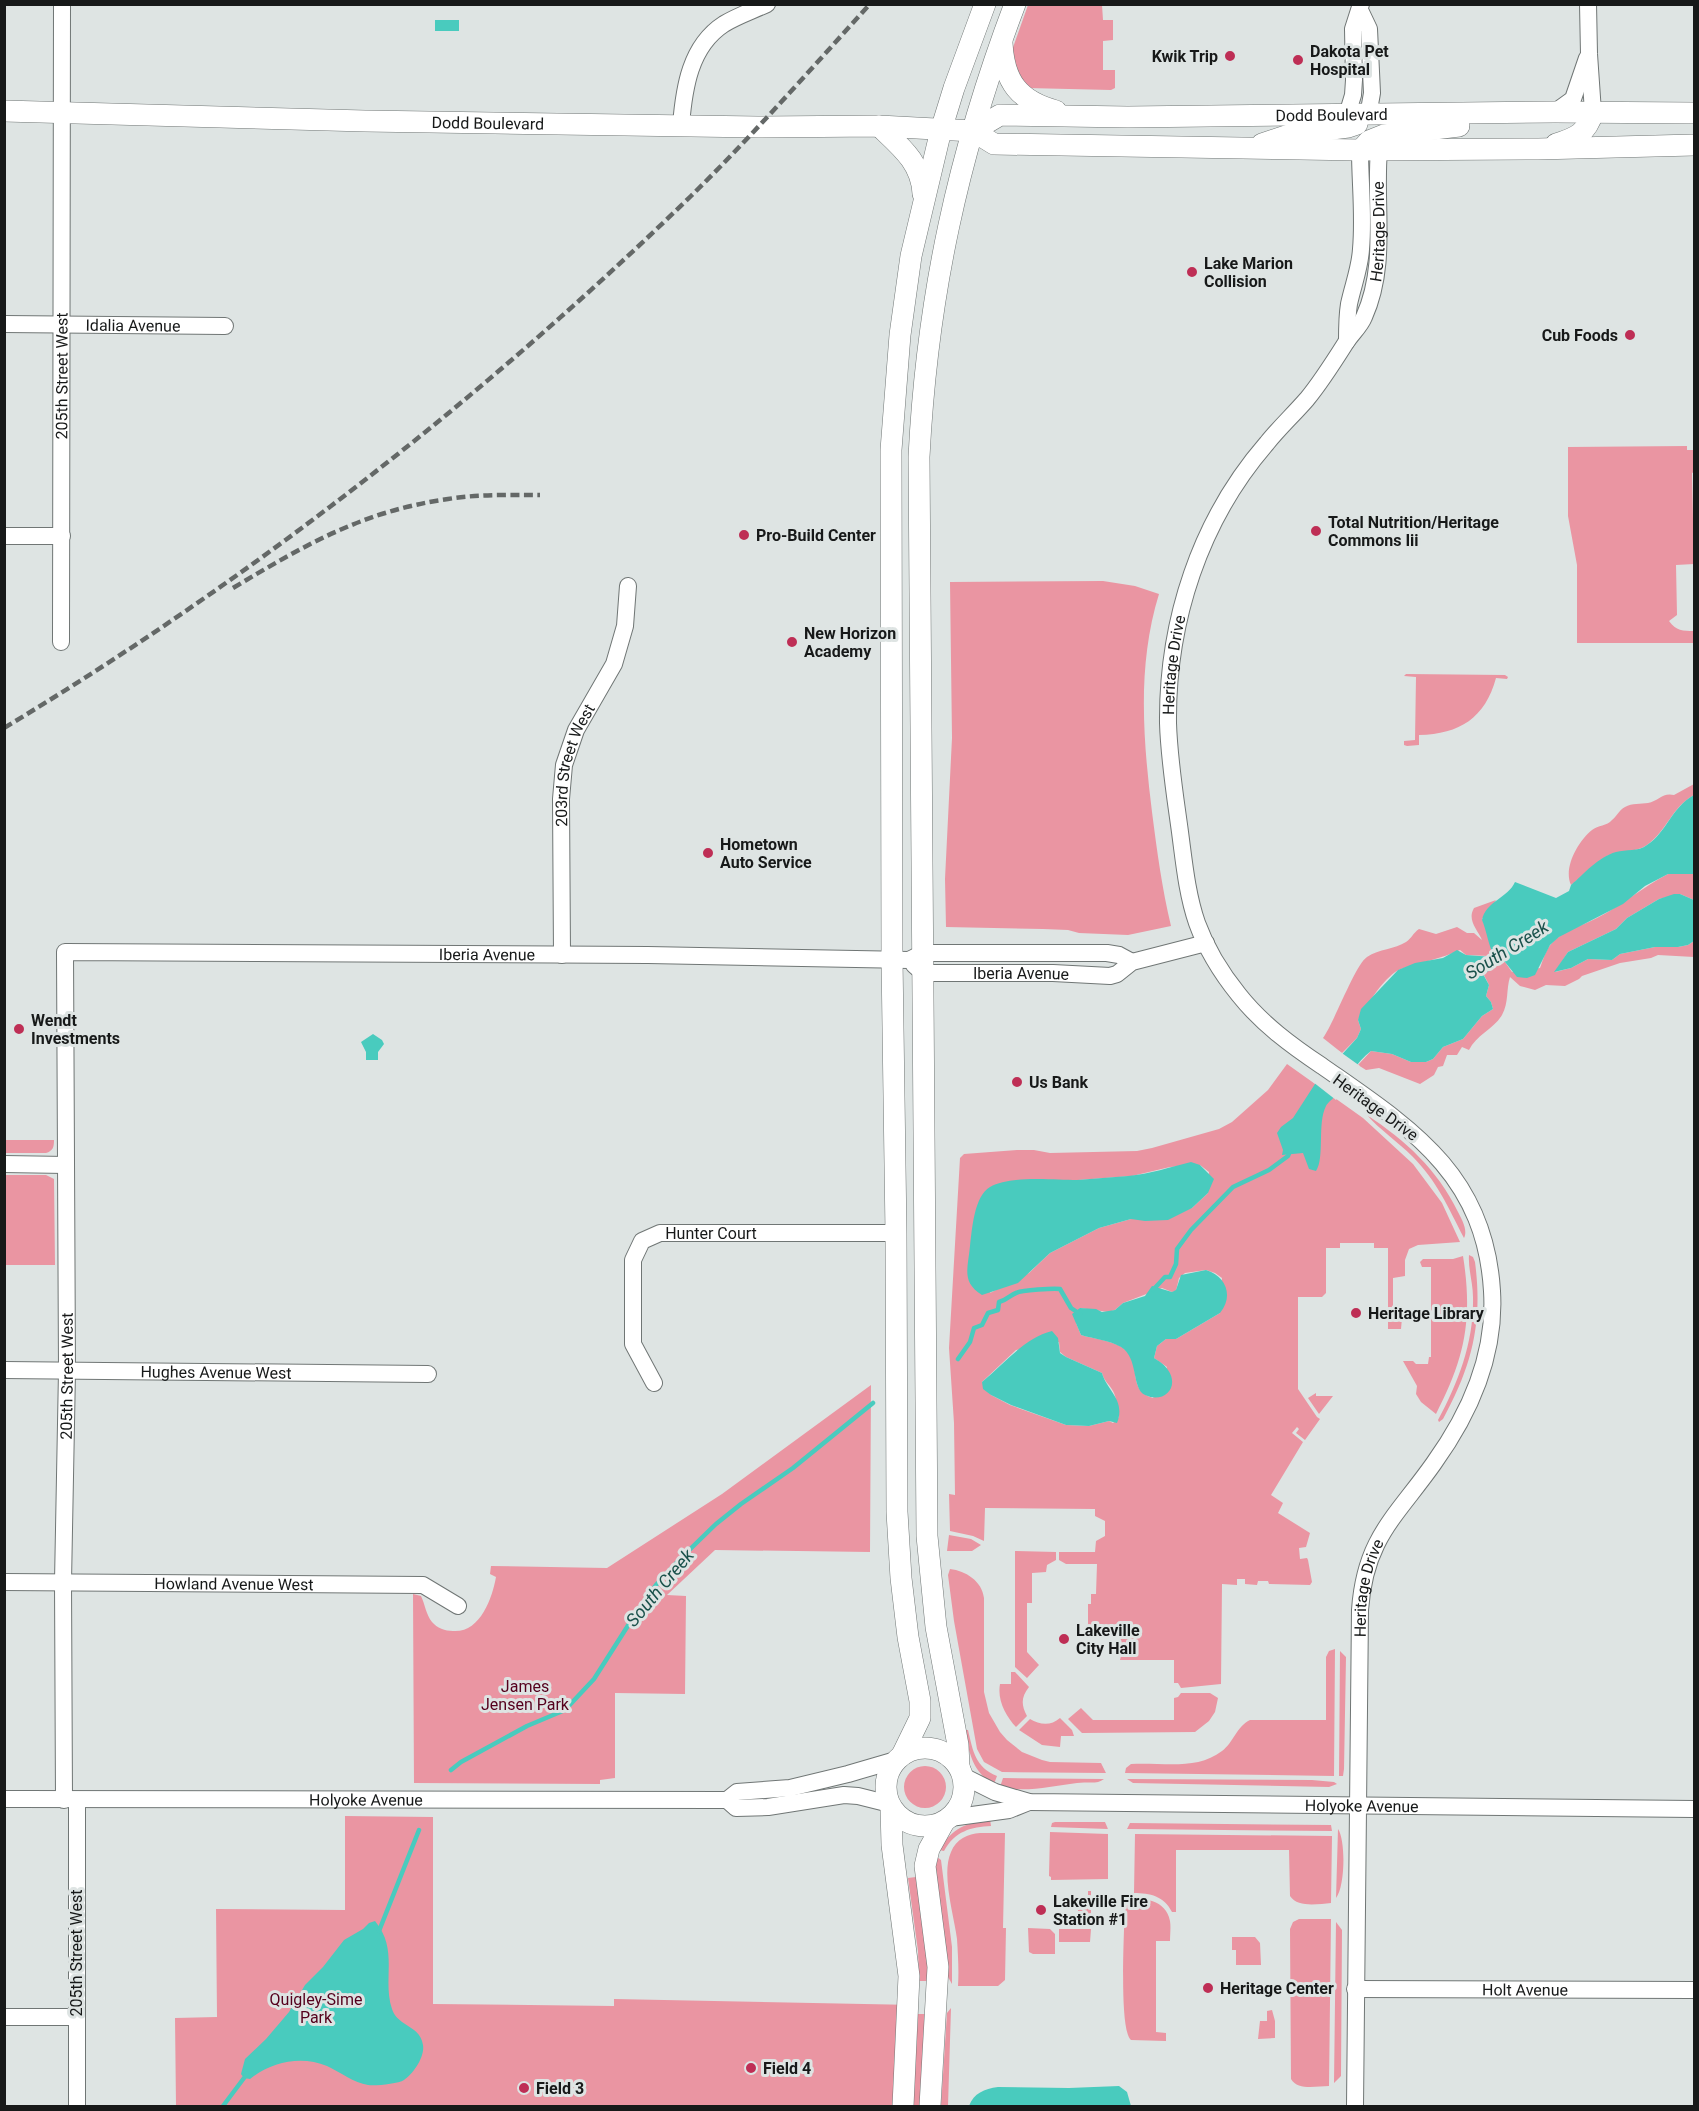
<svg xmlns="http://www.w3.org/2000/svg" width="1699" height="2111" font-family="Roboto,sans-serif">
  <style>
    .green { fill: #ea95a2; fill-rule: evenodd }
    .water { fill: #49cbbe }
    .pier { fill: #dee4e3 }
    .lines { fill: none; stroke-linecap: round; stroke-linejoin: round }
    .stream { stroke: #49cbbe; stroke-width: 4.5 }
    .minor-casing { stroke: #707675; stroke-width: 18 }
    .major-casing { stroke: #707675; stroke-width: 22 }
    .minor { stroke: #fff; stroke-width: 16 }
    .major { stroke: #fff; stroke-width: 21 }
    .rail { stroke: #646867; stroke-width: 4.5; stroke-dasharray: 9 4.5; stroke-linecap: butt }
    .poi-dot { fill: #be2e55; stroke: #dee4e3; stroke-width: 2 }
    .labels { text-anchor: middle; stroke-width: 6; stroke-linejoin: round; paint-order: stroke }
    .poi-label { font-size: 16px; font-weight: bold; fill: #171919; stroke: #dee4e3; text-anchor: start }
    .street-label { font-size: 16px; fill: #171919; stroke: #dee4e3 }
    .park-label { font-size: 16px; fill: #55001d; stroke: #dee4e3 }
    .water-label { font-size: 18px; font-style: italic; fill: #1a514b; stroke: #dee4e3 }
  </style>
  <rect width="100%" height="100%" fill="#dee4e3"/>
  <path class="green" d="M1028 5H1102L1103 20H1113V40L1103 41V70H1115V88L1111 90 1027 88 1010 56Z
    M1687 446V450H1694V472L1692 473 1694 564 1676 565 1677 615 1669 621C1676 631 1683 631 1694 631V643H1577V565L1568 516V447Z
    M1103 581 1135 586 1159 594C1137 665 1143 739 1152 812 1157 851 1162 888 1171 926L1128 935 1079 933 1068 930 1043 929 946 927 945 879 952 738 950 582Z
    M1406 674 1505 675 1508 677 1507 679 1496 678C1485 718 1460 734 1419 735V745L1407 746 1404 745V741L1415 740 1416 677 1404 676Z
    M1694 784V795C1671 808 1667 831 1647 845 1636 853 1619 850 1607 856 1594 863 1583 876 1571 885 1563 868 1578 841 1592 830 1598 825 1607 826 1612 820 1617 816 1619 810 1625 807 1632 803 1641 804 1648 803 1658 801 1663 792 1674 795Z
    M1668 874H1694V900L1680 894 1659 899 1627 918 1616 929 1568 952 1555 972 1571 968 1588 959 1612 960 1620 954 1655 947H1678L1688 945 1694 941V957L1658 955 1651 958 1620 963 1582 976 1579 979 1565 986 1546 985 1535 990 1520 986 1510 977C1506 990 1509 1002 1502 1015 1494 1029 1476 1035 1469 1050L1462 1047 1457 1055H1447L1443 1066 1438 1067 1434 1075 1420 1084 1379 1068 1366 1070 1358 1065 1371 1051 1392 1054 1411 1062H1426L1433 1059 1443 1047 1463 1039 1482 1016 1493 1009 1491 1002 1486 996 1489 985 1483 973 1491 970 1495 960 1505 962 1512 972 1540 968C1543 960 1546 949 1552 943 1564 930 1582 926 1597 918 1622 905 1643 887 1668 874Z
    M1496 900 1482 919 1488 933 1492 951 1489 956 1466 955 1460 950C1441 959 1421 962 1401 969 1385 975 1367 1005 1358 1020L1361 1029 1357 1038 1342 1053 1323 1038C1334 1023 1355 965 1367 957 1379 949 1395 949 1406 942 1412 938 1413 933 1419 929L1436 934 1457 927 1467 933H1474L1482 940C1477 929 1467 920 1474 908Z
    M1287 1064 1363 1118 1413 1164 1442 1203 1460 1242 1418 1245 1409 1249 1405 1260V1276L1393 1278V1317L1402 1318 1401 1329H1388V1248H1374V1243H1340V1248H1326V1293L1322 1297H1298V1389L1317 1417 1320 1419 1305 1440 1296 1433 1299 1429 1297 1427 1292 1433 1303 1442 1271 1495 1283 1503 1278 1513 1310 1533 1306 1547 1299 1548 1300 1559 1307 1558 1308 1560 1312 1582 1310 1585 1269 1584 1268 1581H1258L1257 1585 1245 1584V1579H1237V1585L1222 1584 1221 1684 1181 1688 1178 1683H1174V1660H1120C1127 1635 1113 1619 1088 1627V1604H1091V1594H1096L1097 1564H1066L1059 1560V1552H1095L1096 1541 1105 1536V1521L1095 1516V1509L985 1508 984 1541 973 1536 950 1531 949 1494 955 1495 954 1423 949 1348 960 1158 964 1154 1017 1150H1034L1050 1153 1137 1151 1152 1148 1219 1129 1232 1122 1268 1090ZM1200 1165 1209 1172 1208 1193 1192 1208 1131 1219 1099 1228 1050 1253 1029 1273 990 1293 1078 1180 1132 1176 1170 1167ZM1206 1270 1215 1273 1222 1278 1220 1313 1176 1339H1166L1157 1346 1154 1358 1167 1367 1153 1398C1125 1389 1144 1364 1123 1348 1111 1340 1094 1339 1081 1335L1076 1323 1080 1308 1108 1312 1115 1310 1123 1303 1162 1288 1172 1292 1176 1291 1179 1278 1185 1273ZM1059 1342 1060 1352 1066 1357 1102 1373C1104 1381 1109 1384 1113 1391 1117 1398 1117 1409 1119 1417L1113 1423 1109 1421 1089 1426 1066 1425 1010 1405 991 1395 982 1382 1016 1350Z
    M1367 1115C1406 1141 1437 1169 1458 1212 1462 1220 1468 1230 1464 1238 1448 1207 1437 1181 1412 1156 1397 1141 1380 1130 1367 1115Z
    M5 1140H54C54 1147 53 1151 46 1153H5Z
    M4 1175H46L54 1179 55 1265H5Z
    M1469 1255 1473 1257 1475 1262C1483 1323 1472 1366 1443 1419L1439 1422 1438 1420C1459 1381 1474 1341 1473 1297 1473 1283 1468 1269 1469 1255Z
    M1463 1256C1473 1319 1465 1358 1436 1414L1421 1402 1416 1394 1417 1386 1403 1361H1413L1416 1364H1428L1429 1357H1431V1267H1422L1420 1262 1423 1259H1453Z
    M871 1385 870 1552 715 1550 667 1595 686 1596 685 1694 615 1693V1778L600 1780V1784L414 1783 413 1594 421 1596C425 1604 426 1615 432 1622 437 1628 445 1631 453 1631 480 1633 492 1599 496 1577L490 1574 491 1566 607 1568 722 1494Z
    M1316 1393V1396H1333L1319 1414 1308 1398Z
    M949 1535 971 1539 981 1545 972 1551H947Z
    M1015 1551 1056 1552V1560L1047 1565 1046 1572 1032 1573V1603H1027V1652L1039 1665 1027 1678 1015 1667Z
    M950 1569C966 1571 982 1581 984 1598V1692L989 1713 1000 1732 1007 1740 1022 1752 1042 1760 1050 1762 1101 1763 1106 1773 1002 1772 984 1762 977 1749 954 1621 948 1575Z
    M1335 1649 1334 1776 1125 1773 1126 1768 1131 1764C1162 1762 1196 1771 1222 1751 1233 1743 1237 1726 1250 1720H1326V1657L1329 1651Z
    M1340 1651 1346 1657 1344 1769 1343 1776H1339Z
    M1011 1672H1015L1029 1687C1021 1697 1021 1705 1027 1716L1016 1727C1006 1716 997 1700 1000 1684H1011Z
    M1181 1693H1210L1218 1698 1215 1712 1209 1721 1195 1732 1082 1733 1068 1719 1081 1708 1093 1720H1174V1698L1178 1697Z
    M1060 1718 1072 1730 1074 1736H1061L1060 1747 1042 1745 1019 1730 1030 1719C1040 1725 1051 1726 1060 1718Z
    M965 1730H968C973 1751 975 1767 997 1776L994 1784C972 1772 969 1752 965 1730Z
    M904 1787a21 21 0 1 1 42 0a21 21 0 1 1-42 0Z
    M1003 1778 1104 1779C1097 1785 1086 1781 1077 1783 1051 1786 1026 1793 1000 1787Z
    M1127 1779 1312 1780 1334 1782 1337 1784 1329 1787 1133 1783Z
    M345 1816 433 1817V2004L614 2006V1999L915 2005V2066L918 2014H927L921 2106H176L175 2018 217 2017 216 1909 345 1910Z
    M990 1819 991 1826C971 1827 955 1831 944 1851L939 1850C953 1827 965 1824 990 1819Z
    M1055 1822H1105L1108 1829 1051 1827 1052 1823Z
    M1130 1823 1331 1825 1332 1831 1127 1829Z
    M1338 1829C1346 1841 1345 1887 1336 1898Z
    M1050 1832 1108 1834V1879L1051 1880V1877L1049 1876Z
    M980 1833H1005L1003 1928H1006L1005 1980 998 1986H958C959 1971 958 1955 957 1939 954 1915 941 1874 951 1852 956 1839 968 1834 980 1833Z
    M1135 1834 1332 1836 1331 1903C1318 1904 1298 1908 1290 1896L1289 1850H1176V1912H1172C1164 1896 1150 1893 1134 1893Z
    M936 1856 941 1860 952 1947V1984L948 1977 935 1866Z
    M916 1877 926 1947 928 1981H919L918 1951 908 1878Z
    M1088 1891H1091V1926H1059V1922L1078 1923V1897H1088Z
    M1125 1898C1143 1898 1166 1899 1170 1921 1171 1927 1170 1935 1170 1941H1156V2032L1166 2033V2041L1131 2040C1118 2029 1125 1921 1125 1898Z
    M1299 1919H1331L1329 2086C1317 2086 1298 2091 1291 2079L1290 1929 1293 1922Z
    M1336 1922 1342 1930 1341 2076 1334 2083Z
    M1028 1928 1050 1929 1055 1934V1954H1033L1029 1952Z
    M1059 1929H1091L1090 1942H1059Z
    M1232 1937H1255L1260 1943 1261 1965H1236V1950H1232Z
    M951 2008 948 2106H941L947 2013Z
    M1272 2010 1275 2021V2038L1258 2039 1260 2021H1267V2011Z"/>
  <path class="water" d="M435 20H459V31H435Z
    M1694 795V874H1668L1645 886 1623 904 1559 937 1550 945 1535 975 1527 978 1517 977 1505 962 1495 960 1494 968 1483 974 1489 985 1486 996 1491 1002 1493 1009 1482 1016 1463 1039 1443 1047 1433 1059 1426 1062H1411L1392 1054 1371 1051C1356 1062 1347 1081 1336 1095 1333 1099 1328 1102 1326 1106 1317 1123 1325 1158 1316 1171L1309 1169 1303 1153 1282 1155 1283 1150 1277 1133 1281 1127 1293 1118 1315 1084 1357 1038 1361 1029 1358 1020 1361 1009 1398 970 1415 963 1443 958 1457 950 1466 955 1493 957 1494 956C1488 944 1487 932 1482 920 1486 901 1508 898 1515 882L1556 898 1569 891 1571 885C1584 874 1598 857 1616 852 1626 849 1638 852 1647 845 1667 832 1671 808 1694 795Z
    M1674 894H1680L1694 900V941L1688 945 1678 947H1655L1620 954 1612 960 1588 959 1571 968 1554 972 1568 952 1616 929 1627 918 1659 899Z
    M373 1034 382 1040 384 1044 378 1052V1060H366V1052L361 1042Z
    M1191 1162 1200 1165 1214 1179 1208 1193 1192 1208 1168 1220 1145 1221 1131 1219 1099 1228 1050 1253 1018 1283 982 1295C961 1282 968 1268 970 1246 972 1230 974 1196 990 1187 1010 1175 1054 1180 1077 1180 1094 1179 1111 1177 1128 1176 1149 1174 1171 1167 1191 1162Z
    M1206 1270C1226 1276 1234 1296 1220 1313L1176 1339H1166L1157 1346 1154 1358C1159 1361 1165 1365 1168 1370 1180 1387 1164 1404 1145 1395 1131 1388 1139 1358 1121 1347 1109 1340 1094 1339 1081 1335L1072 1314 1080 1308 1096 1309 1102 1312 1115 1310 1123 1303 1145 1296 1152 1286 1172 1292 1176 1290 1181 1275Z
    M1052 1331 1058 1338 1060 1353 1066 1357 1102 1373C1107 1391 1126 1400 1117 1423L1109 1421 1089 1426 1066 1425 1011 1405 991 1395 983 1389 982 1382C1004 1364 1024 1338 1052 1331Z
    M375 1921C399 1950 382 1979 392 2009 398 2027 420 2025 423 2045 425 2057 413 2074 404 2080 398 2084 375 2086 368 2085 354 2083 340 2072 327 2066 301 2055 271 2062 250 2079L244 2078 241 2074 245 2059 266 2039 289 2012 305 1985 323 1967 344 1940 363 1929 369 1923Z
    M1119 2086 1127 2092 1131 2106H969C974 2093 984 2089 998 2087L1069 2088Z"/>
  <path class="pier" d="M1339 1051 1360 1066 1336 1100 1313 1082Z"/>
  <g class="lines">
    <path class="stream" d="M1153 1290 1165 1277H1170L1176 1264 1177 1249 1191 1230 1233 1187 1269 1170 1288 1156 1290 1151
      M958 1359 970 1342 974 1328 982 1325 988 1313 998 1310 999 1302C1009 1299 1010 1295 1016 1293 1021 1290 1055 1288 1060 1289L1071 1308 1080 1314
      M451 1770 461 1762 527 1726 565 1710 594 1679 636 1613 656 1585 681 1558 716 1524 741 1504 793 1468 873 1403
      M379 1931 419 1830
      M223 2106 247 2074"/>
    <g class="minor-casing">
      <g id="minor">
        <path d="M1588 4 1589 54 1593 112"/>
        <path d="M1360 10 1369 29 1372 93 1368 116"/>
        <path d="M1555 112 1573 99 1587 58"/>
        <path d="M1347 115 1353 95 1354 80 1353 29 1361 4"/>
        <path d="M681 125C684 88 690 46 724 24 737 16 752 11 767 4"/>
        <path id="s1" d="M4 324 225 326"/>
        <path d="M1347 341C1347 329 1347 316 1349 304 1353 285 1360 268 1361 249 1364 215 1360 183 1360 150"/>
        <path d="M4 536H62"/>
        <path id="s2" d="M61 642 62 4"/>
        <path id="s3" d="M562 955 561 799 564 765 576 730 614 664 625 626 628 586"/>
        <path id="s4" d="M914 965 923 973H1053L1110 976 1117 974 1132 962 1206 943"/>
        <path d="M4 1164 66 1165"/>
        <path id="s5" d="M4 1370 428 1374"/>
        <path id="s6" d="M654 1383 633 1344V1260L642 1241 660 1233H896"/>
        <path id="s7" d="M4 1582 423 1585 458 1606"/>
        <path id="s8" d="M963 1776 995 1792 1029 1802 1694 1809"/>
        <path id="s9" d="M4 1799 727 1800 737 1792 790 1788 848 1774 896 1760"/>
        <path id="s10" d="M64 1800 63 1582 67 1371 65 952 648 955 909 960 923 953H1107L1119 955 1132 962"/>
        <path d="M727 1800 736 1808 768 1807 844 1795 858 1796 890 1804"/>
        <path d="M950 1818 1009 1810 1029 1802"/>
        <path id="s11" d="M1355 1989 1694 1990"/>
        <path d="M4 2017H76"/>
        <path d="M77 2106V1800"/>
        <path id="s12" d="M1355 2106 1360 1610C1365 1538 1396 1517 1434 1463 1470 1413 1496 1354 1492 1291 1485 1173 1409 1127 1322 1066 1292 1046 1262 1024 1239 995 1222 974 1206 948 1197 923 1187 894 1184 862 1180 832 1175 795 1169 759 1168 723 1167 621 1200 520 1267 443 1279 428 1294 414 1307 399 1321 382 1333 363 1345 344 1351 334 1360 327 1364 317 1388 264 1374 206 1379 150"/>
      </g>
    </g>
    <g class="major-casing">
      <g id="major">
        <path d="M1002 43C1004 82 1019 101 1056 111"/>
        <path id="s13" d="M4 111 365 121 758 127 879 126 973 131 994 144 1360 150 1538 149 1694 145"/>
        <path d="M879 126C900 146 922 163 923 194"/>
        <path id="s14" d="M973 131 1000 115 1128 117 1555 112 1694 113"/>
        <path d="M1262 144 1292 134 1348 127 1357 124"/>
        <path d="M1556 144C1576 138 1587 133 1593 112"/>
        <path d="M1361 150 1369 141 1384 135 1459 126"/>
        <circle cx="925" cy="1787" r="39"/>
        <path d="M902 1755 920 1718V1701L908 1637 901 1578 897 1512 896 1233 892 959 891 450 900 335 911 256 941 130 954 88 985 4"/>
        <path d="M959 1767 958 1745 936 1627 927 1536 919 457C927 297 958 154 1015 4"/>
        <path d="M891 1808 892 1845 909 1976 903 2106"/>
        <path d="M930 2106 938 1967 925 1866 929 1849 944 1822"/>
      </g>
    </g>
    <use href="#minor" class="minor"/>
    <use href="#major" class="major"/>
    <path class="rail" d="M233 588C305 545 363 511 448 499 479 494 510 495 540 495
      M4 728C253 578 483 398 691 196 753 135 811 69 870 4"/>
  </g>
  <g class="poi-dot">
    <circle cx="1230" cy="56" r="6"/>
    <circle cx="1298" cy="60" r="6"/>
    <circle cx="1192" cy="272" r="6"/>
    <circle cx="1630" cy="335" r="6"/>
    <circle cx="1316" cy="531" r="6"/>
    <circle cx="744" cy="535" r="6"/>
    <circle cx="792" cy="642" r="6"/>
    <circle cx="708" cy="853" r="6"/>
    <circle cx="19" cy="1029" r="6"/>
    <circle cx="1017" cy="1082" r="6"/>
    <circle cx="1356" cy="1313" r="6"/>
    <circle cx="1064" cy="1639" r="6"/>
    <circle cx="1041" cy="1910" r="6"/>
    <circle cx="1208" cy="1988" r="6"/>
    <circle cx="751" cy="2068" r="6"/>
    <circle cx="524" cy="2088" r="6"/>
  </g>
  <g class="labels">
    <g class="poi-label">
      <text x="1310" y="57">Dakota Pet<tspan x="1310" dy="18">Hospital</tspan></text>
      <text x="1218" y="62" text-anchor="end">Kwik Trip</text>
      <text x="1204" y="269">Lake Marion<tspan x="1204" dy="18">Collision</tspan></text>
      <text x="1618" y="341" text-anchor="end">Cub Foods</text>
      <text x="1328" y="528">Total Nutrition/Heritage<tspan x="1328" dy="18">Commons Iii</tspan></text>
      <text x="756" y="541">Pro-Build Center</text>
      <text x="804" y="639">New Horizon<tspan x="804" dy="18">Academy</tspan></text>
      <text x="720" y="850">Hometown<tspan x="720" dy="18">Auto Service</tspan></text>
      <text x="31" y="1026">Wendt<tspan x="31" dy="18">Investments</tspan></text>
      <text x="1029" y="1088">Us Bank</text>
      <text x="1368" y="1319">Heritage Library</text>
      <text x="1076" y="1636">Lakeville<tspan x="1076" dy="18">City Hall</tspan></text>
      <text x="1053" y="1907">Lakeville Fire<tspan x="1053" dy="18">Station #1</tspan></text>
      <text x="1220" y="1994">Heritage Center</text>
      <text x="763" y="2074">Field 4</text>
      <text x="536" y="2094">Field 3</text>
    </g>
    <g class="street-label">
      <text dy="6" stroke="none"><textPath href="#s14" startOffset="363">Dodd Boulevard</textPath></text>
      <text dy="6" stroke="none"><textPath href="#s13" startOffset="484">Dodd Boulevard</textPath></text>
      <text dy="6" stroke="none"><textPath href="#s12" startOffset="2090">Heritage Drive</textPath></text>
      <text dy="6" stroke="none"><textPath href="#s1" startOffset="129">Idalia Avenue</textPath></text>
      <text dy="6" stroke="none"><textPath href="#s2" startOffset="266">205th Street West</textPath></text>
      <text dy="6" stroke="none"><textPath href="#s12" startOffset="1598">Heritage Drive</textPath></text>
      <text dy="6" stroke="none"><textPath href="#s3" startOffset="192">203rd Street West</textPath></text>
      <text dy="6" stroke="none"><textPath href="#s10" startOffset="1270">Iberia Avenue</textPath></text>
      <text dy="6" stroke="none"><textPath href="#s4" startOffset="110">Iberia Avenue</textPath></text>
      <text transform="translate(1376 1107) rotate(36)" y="6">Heritage Drive</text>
      <text dy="6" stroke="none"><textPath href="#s6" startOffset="220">Hunter Court</textPath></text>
      <text dy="6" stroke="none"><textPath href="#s5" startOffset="212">Hughes Avenue West</textPath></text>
      <text dy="6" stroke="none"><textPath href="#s10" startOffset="424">205th Street West</textPath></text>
      <text dy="6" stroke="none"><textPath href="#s7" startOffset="230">Howland Avenue West</textPath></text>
      <text dy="6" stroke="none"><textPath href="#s12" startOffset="519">Heritage Drive</textPath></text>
      <text dy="6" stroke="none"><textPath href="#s9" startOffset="362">Holyoke Avenue</textPath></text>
      <text dy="6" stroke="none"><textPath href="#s8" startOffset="404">Holyoke Avenue</textPath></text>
      <text transform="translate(76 1953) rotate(-90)" y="6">205th Street West</text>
      <text dy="6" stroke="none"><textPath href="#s11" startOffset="170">Holt Avenue</textPath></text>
    </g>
    <g class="park-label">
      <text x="525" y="1692">James<tspan x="525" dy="18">Jensen Park</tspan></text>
      <text x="316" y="2005">Quigley-Sime<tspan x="316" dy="18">Park</tspan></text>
    </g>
    <g class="water-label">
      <text transform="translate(1507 950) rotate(-32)" y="6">South Creek</text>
      <text transform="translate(660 1588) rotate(-50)" y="6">South Creek</text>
    </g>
  </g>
  <rect width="1699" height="2111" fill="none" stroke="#171919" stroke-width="12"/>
</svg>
